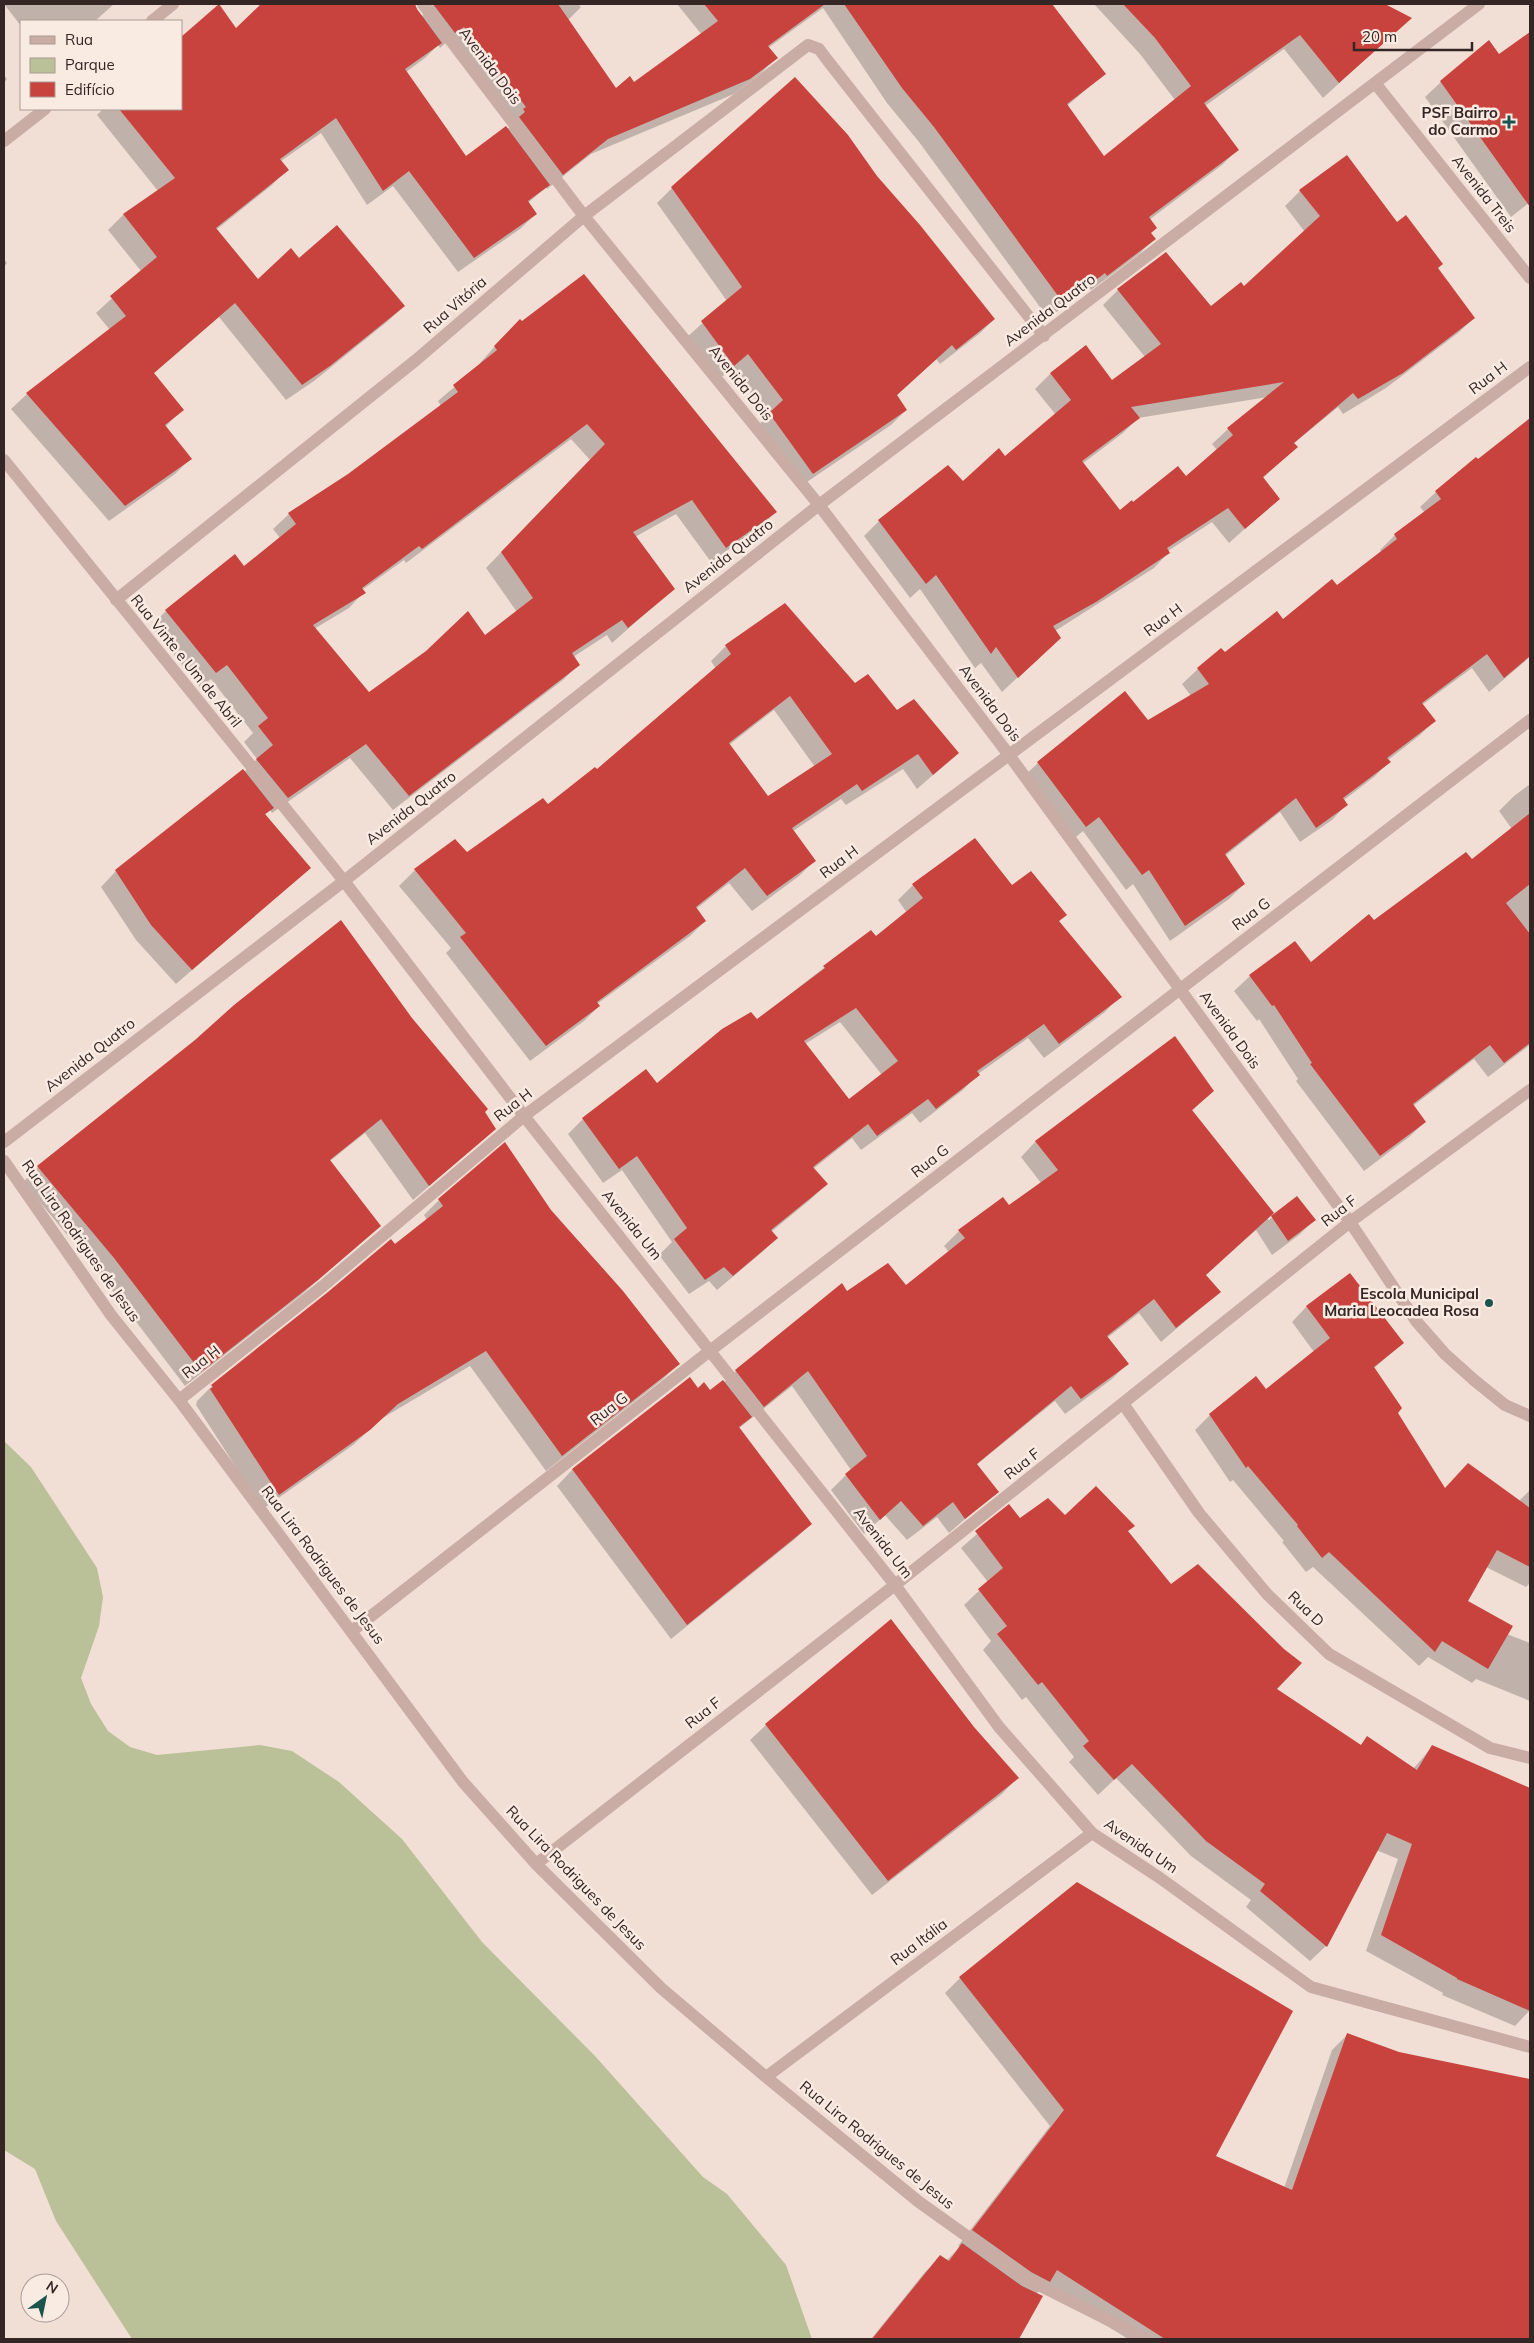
<svg xmlns="http://www.w3.org/2000/svg" width="1534" height="2343" font-family="Mulish,sans-serif">
  <style>
    .green { fill: #bac097 }
    .shadow { fill: #0003; fill-rule: evenodd }
    .building { fill: #c8433d; fill-rule: evenodd }
    .lines { fill: none; stroke-linecap: round; stroke-linejoin: round }
    .street { stroke: #c9aca3; stroke-width: 12 }
    .poi-dot { fill: #1a554d; stroke: #f9eae2; stroke-width: 2 }
    .labels { text-anchor: middle; stroke-width: 5; stroke-linejoin: round; paint-order: stroke }
    .street-label { font-size: 15px; fill: #332625; stroke: #f9eae2 }
    .poi-label { font-size: 15px; font-weight: bold; fill: #332625; stroke: #f9eae2; text-anchor: end }
  </style>
  <rect width="100%" height="100%" fill="#f1dfd6"/>
  <path class="green" d="M4 1441 31 1467 97 1568 103 1597 99 1626 81 1678 91 1704 108 1731 130 1747 157 1755 260 1745 292 1751 339 1782 402 1839 482 1942 595 2056 703 2177 727 2194 786 2265 812 2339H132L56 2221 35 2169 4 2150Z"/>
  <path class="shadow" d="M4 4H114L95 21H21V26Z
    M263 4H357L362 10 370 4H382L402 29 421 17 434 4H578L581 7 568 20 616 90 634 84 702 35 677 4H1051L1104 74 1067 106 1103 158 1175 100 1140 54 1094 4H1382L1410 18 1323 98 1284 49 1205 106 1237 150 1222 165 1149 220 1150 234 1154 239 1139 254 1091 290 1089 288 1048 318 919 142 887 103 823 8 768 48 776 58 761 73 734 94 591 154 547 189 546 187 528 203 536 214 520 229 458 272 393 186 367 205 321 133 281 161 287 169 272 185 216 230 258 281 298 260 404 306 388 321 314 381 286 400 219 317 153 374 182 410 165 427 190 459 175 474 109 521 11 409 27 394 110 330 96 313 141 271 108 230 123 215 158 191 97 115 103 109H181L236 30ZM448 41 510 127 466 158 406 72 425 58 438 45 440 48Z
    M1530 33V202L1511 217 1425 97 1441 82 1499 56Z
    M4 75 7 79 4 83Z
    M1347 157 1397 224 1437 269 1474 318 1458 333 1386 388 1343 414 1338 407 1293 444 1296 447 1263 478 1278 499 1229 543 1212 522 1168 551 1169 552 1154 568 1055 631 1060 638 1002 692 981 663 975 668 920 589 910 598 864 536 879 521 963 483 1005 458 1056 415 1035 389 1050 374 1085 346 1112 381 1145 357 1103 305 1118 290 1211 308 1244 288 1305 232 1285 206 1300 191ZM1268 397 1228 429 1212 444 1217 450 1186 478 1120 511 1082 464 1123 433 1138 418Z
    M876 177 994 319 979 334 940 364 936 359 896 396 906 410 891 425 798 488 754 429 768 416 732 368 718 380 687 337 727 301 657 203 672 188Z
    M4 259 7 263 4 267Z
    M505 335 776 512 760 527 711 562 676 514 635 537 673 589 612 643 607 635 573 657 578 665 563 680 393 810 350 758 272 813 270 810 265 815 310 868 176 984 136 940 101 887 116 871 244 772 257 759 244 742 253 733 211 679 200 687 151 626 166 611 244 567 280 538 273 529 289 514 349 475 441 406 438 401 481 364 480 363ZM571 439 590 460 486 568 517 612 485 636 369 694 314 629 349 608 364 592 362 590 404 560 406 563Z
    M1530 420V657L1489 692 1472 668 1422 705 1434 721 1419 736 1388 760 1389 762 1374 777 1344 800 1347 804 1332 820 1300 842 1280 812 1225 856 1244 884 1229 899 1170 941 1133 884 1126 890 1083 831 1070 842 1022 778 1038 763 1125 692 1147 721 1191 696 1182 684 1198 669 1221 650 1225 654 1336 587 1381 552 1380 550 1395 535 1425 513 1420 507 1436 492 1475 459 1477 461Z
    M726 646 855 685 958 753 917 789 903 769 846 805 841 799 793 831 814 861 799 876 752 911 729 883 696 909 705 921 690 936 597 1004 599 1006 584 1021 530 1061 446 953 451 948 399 886 415 870 455 840 466 854 548 805 597 771 716 669 711 661ZM774 710 815 767 768 798 729 745Z
    M1530 784V1045L1488 1077 1474 1059 1413 1106 1425 1122 1409 1137 1364 1171 1296 1081 1298 1079 1259 1019 1257 1021 1234 991 1250 976 1295 942 1311 964 1471 861 1512 829 1499 811 1514 796Z
    M975 840 1012 887 1066 915 1058 922 1120 996 1105 1012 1044 1058 1028 1038 978 1074 963 1090 920 1123 912 1113 861 1150 852 1138 813 1169 826 1184 811 1199 771 1232 776 1238 761 1253 717 1290 709 1281 689 1294 659 1255 672 1242 622 1170 603 1183 568 1134 583 1119 657 1085 756 1021 871 931 875 937 907 913 898 900 913 885ZM840 1022 882 1075 848 1100 805 1044Z
    M411 1019 495 1129 413 1200 365 1133 330 1161 380 1226 301 1295 185 1386 99 1273 23 1182 38 1167Z
    M1212 1091 1191 1112 1267 1218 1269 1220 1296 1198 1314 1220 1299 1235 1272 1255 1256 1230 1205 1275 1219 1292 1161 1342 1139 1313 1107 1338 1127 1364 1112 1379 1065 1414 1055 1401 976 1465 997 1491 949 1533 937 1517 907 1540 885 1515 864 1534 831 1490 851 1470 792 1386 738 1429 810 1524 795 1539 671 1639 557 1486 572 1470 689 1379 698 1390 710 1392 723 1383 736 1371 847 1292 906 1287 949 1252 944 1246 959 1231 1009 1206 1041 1183 1021 1157 1036 1141Z
    M439 1200 550 1211 678 1364 663 1379 546 1471 470 1366 381 1419 353 1445 263 1509 196 1405 197 1401 212 1386 329 1293 427 1220 424 1215Z
    M1307 1306 1403 1343 1373 1369 1396 1413 1444 1489 1519 1501 1530 1490V1583L1526 1587 1486 1567 1466 1602 1507 1634 1530 1643V1701L1476 1679 1472 1683 1428 1657 1419 1666 1313 1567 1306 1572 1282 1542 1284 1541 1233 1480 1230 1482 1195 1430 1210 1415 1266 1391 1314 1352 1292 1322Z
    M1009 1506 1020 1519 1065 1517 1127 1532 1171 1586 1276 1689 1360 1746 1367 1738 1413 1769 1432 1747 1482 1778 1530 1791V2010L1515 2026 1442 1995 1443 1993 1366 1951 1398 1859 1376 1850 1326 1946 1310 1961 1246 1907 1251 1900 1191 1856 1116 1778 1098 1795 1069 1762 1074 1757 1026 1697 1022 1700 983 1650 991 1641 964 1605 988 1582 961 1548Z
    M890 1621 973 1727 1017 1778 1002 1794 872 1895 750 1740 766 1725Z
    M960 1978 1214 2157 1284 2188 1332 2050 1347 2035 1399 2053 1530 2080V2339H1128L1044 2287 1036 2294 1041 2297 1018 2339H871L925 2272 941 2257 946 2261 960 2247 958 2246 1050 2126 945 1993Z"/>
  <path class="building" d="M219 4 236 28 261 4H415L417 9 442 43 405 69 466 156 506 126 550 185 528 201 537 214 474 258 409 171 383 191 336 118 280 159 289 170 216 228 258 279 291 248 299 258 337 225 405 306 330 366 302 385 235 303 154 373 184 410 165 425 192 459 125 506 26 393 126 316 110 296 157 257 123 214 175 178 119 109H181V37Z
    M433 4H558L616 88 630 76 634 82 718 21 704 4H825L768 46 778 58 750 79 608 139 563 175 519 117 525 112 523 109 526 107 464 27 455 33Z
    M844 4H1052L1106 74 1067 104 1104 156 1191 86 1155 38 1123 4H1385L1412 18 1339 83 1300 35 1204 103 1239 150 1149 217 1157 228 1151 233 1156 239 1107 276 1105 273 1064 304 934 127 902 88Z
    M1530 32V207L1440 81 1489 40 1499 54Z
    M795 77 848 135 877 176 920 225 995 319 956 350 952 345 897 395 907 410 813 474 769 413 783 400 748 354 734 366 701 321 742 287 671 187Z
    M1347 155 1397 222 1406 215 1443 264 1438 268 1475 318 1403 373 1358 399 1353 393 1294 443 1298 447 1263 477 1280 499 1245 529 1228 508 1167 548 1170 553 1096 602 1053 626 1061 638 1018 678 996 647 991 654 936 575 926 584 878 520 948 465 963 481 999 448 1005 456 1071 400 1050 373 1086 345 1112 380 1161 344 1117 289 1166 252 1211 306 1241 282 1244 286 1320 216 1299 190ZM1284 382 1227 428 1233 435 1186 476 1178 466 1133 502 1132 500 1120 510 1082 461 1140 418 1131 407Z
    M584 274 777 512 726 548 692 500 633 532 675 589 628 628 622 620 572 653 580 665 409 796 366 744 288 798 256 759 273 745 258 726 268 718 227 665 216 673 165 610 235 554 244 566 296 524 288 513 348 474 458 392 453 385 497 350 494 346 520 319 522 321ZM587 424 605 444 501 552 533 598 485 635 468 611 426 651 369 692 313 625 366 593 362 588 419 546 422 549Z
    M1530 418V656L1504 678 1487 654 1422 703 1436 721 1387 758 1391 762 1343 798 1348 805 1316 828 1296 798 1225 854 1245 884 1185 926 1149 870 1142 875 1099 817 1086 827 1037 762 1125 691 1148 720 1209 684 1197 668 1221 648 1225 652 1277 611 1283 619 1332 579 1337 585 1397 539 1394 534 1441 499 1435 491 1476 457 1478 459Z
    M785 603 855 683 868 674 897 710 914 699 959 753 933 775 918 754 862 791 857 784 792 828 816 861 767 896 745 868 696 907 706 921 597 1002 600 1006 546 1046 460 937 466 933 414 869 455 839 467 852 543 798 548 804 595 767 597 769 731 654 725 645ZM790 696 832 754 768 796 729 743Z
    M243 769 274 808 265 814 311 868 192 970 151 925 115 870Z
    M1530 813V884L1506 903 1530 934V1043L1504 1063 1490 1045 1413 1104 1426 1122 1380 1156 1310 1064 1312 1063 1274 1005 1272 1006 1249 975 1295 941 1311 962 1369 914 1374 920 1466 852 1472 859Z
    M975 838 1012 885 1031 871 1067 915 1059 921 1122 997 1059 1044 1044 1024 977 1071 980 1075 936 1109 928 1099 877 1136 868 1124 813 1167 828 1184 771 1230 778 1238 733 1276 724 1267 705 1280 674 1239 687 1228 637 1156 619 1169 582 1118 646 1069 657 1083 722 1029 751 1012 757 1019 825 968 823 966 871 930 876 936 923 898 912 884ZM856 1008 898 1061 849 1099 804 1041Z
    M341 920 412 1018 488 1109 485 1112 496 1129 429 1186 381 1119 330 1160 381 1226 318 1280 201 1372 114 1258 37 1166 195 1040 234 1005Z
    M1175 1036 1214 1091 1192 1110 1274 1213 1206 1275 1221 1292 1176 1328 1154 1299 1107 1336 1129 1364 1081 1399 1071 1386 977 1464 999 1492 965 1519 953 1502 923 1526 901 1501 880 1520 845 1474 867 1456 808 1371 764 1407 735 1370 842 1283 847 1291 888 1263 906 1285 965 1238 958 1230 1003 1197 1009 1205 1058 1170 1035 1141Z
    M505 1142 551 1210 623 1291 680 1364 562 1456 486 1351 398 1404 370 1430 279 1495 210 1389 213 1387 211 1385 328 1292 391 1239 395 1244 443 1206 438 1199Z
    M1297 1196 1316 1220 1288 1241 1271 1216Z
    M1350 1273 1404 1343 1374 1367 1402 1408 1398 1413 1445 1488 1468 1463 1530 1508V1567L1497 1550 1468 1601 1513 1626 1488 1669 1442 1641 1435 1652 1329 1552 1322 1558 1297 1526 1298 1525 1248 1466 1246 1468 1209 1414 1256 1376 1266 1389 1330 1338 1306 1306Z
    M690 1377 698 1388 704 1382 710 1390 723 1380 752 1417 739 1427 812 1524 687 1625 572 1469Z
    M1096 1486 1135 1526 1128 1531 1171 1584 1198 1564 1284 1649 1302 1663 1277 1689 1361 1745 1367 1736 1417 1770 1432 1745 1530 1788V2011L1457 1979V1978L1381 1935 1412 1844 1387 1833 1327 1947 1260 1891 1265 1884 1206 1841 1132 1764 1114 1780 1083 1746 1089 1741 1042 1682 1038 1685 997 1634 1007 1626 978 1589 1003 1568 975 1531 1009 1504 1020 1518 1048 1498 1065 1515Z
    M891 1619 974 1727 1019 1778 888 1881 765 1724Z
    M1077 1882 1293 2011 1216 2156 1292 2190 1347 2033 1399 2052 1530 2079V2339H1165L1057 2270 1050 2282 1031 2272 972 2230 1064 2110 959 1977Z
    M962 2243 1022 2286 1043 2296 1019 2339H872L940 2255 949 2261Z"/>
  <g class="lines">
    <path class="street" d="M423 4 584 216 819 505 1009 755 1350 1222 1416 1321 1445 1354 1474 1380 1505 1405 1530 1416
      M152 21 173 4
      M1375 83 1530 278
      M4 141 45 109
      M4 460 344 881 524 1116 895 1585 999 1727 1092 1833 1160 1878 1311 1987 1530 2047
      M116 600 416 360 584 216 808 45 819 49 828 61 1044 336
      M4 1142 344 881 819 505 1479 4
      M4 1161 111 1315 179 1400 463 1782 536 1864 661 1988 766 2077 919 2202 1027 2279 1146 2339
      M179 1400 323 1286 524 1116 1530 367
      M1124 1405 1199 1513 1267 1594 1329 1654 1490 1748 1530 1758
      M352 1631 711 1350 1530 720
      M536 1864 895 1585 1350 1222 1530 1090
      M766 2077 1092 1833"/>
  </g>
  <g class="poi-dot">
    <path d="M1506.5 114.5h5v5h5v5h-5v5h-5v-5h-5v-5h5z"/>
    <circle cx="1489" cy="1303" r="5"/>
  </g>
  <g class="labels">
    <g class="street-label">
      <text transform="translate(490 66) rotate(53)" y="5">Avenida Dois</text>
      <text transform="translate(1484 194) rotate(52)" y="5">Avenida Treis</text>
      <text transform="translate(455 305) rotate(-41)" y="5">Rua Vitória</text>
      <text transform="translate(1050 310) rotate(-37)" y="5">Avenida Quatro</text>
      <text transform="translate(1488 378) rotate(-37)" y="5">Rua H</text>
      <text transform="translate(741 383) rotate(51)" y="5">Avenida Dois</text>
      <text transform="translate(728 556) rotate(-38)" y="5">Avenida Quatro</text>
      <text transform="translate(1163 620) rotate(-37)" y="5">Rua H</text>
      <text transform="translate(186 661) rotate(51)" y="5">Rua Vinte e Um de Abril</text>
      <text transform="translate(990 703) rotate(53)" y="5">Avenida Dois</text>
      <text transform="translate(411 808) rotate(-38)" y="5">Avenida Quatro</text>
      <text transform="translate(839 862) rotate(-37)" y="5">Rua H</text>
      <text transform="translate(1251 914) rotate(-37)" y="5">Rua G</text>
      <text transform="translate(1230 1030) rotate(54)" y="5">Avenida Dois</text>
      <text transform="translate(90 1055) rotate(-38)" y="5">Avenida Quatro</text>
      <text transform="translate(513 1105) rotate(-38)" y="5">Rua H</text>
      <text transform="translate(930 1161) rotate(-38)" y="5">Rua G</text>
      <text transform="translate(1339 1211) rotate(-38)" y="5">Rua F</text>
      <text transform="translate(632 1225) rotate(51)" y="5">Avenida Um</text>
      <text transform="translate(81 1241) rotate(55)" y="5">Rua Lira Rodrigues de Jesus</text>
      <text transform="translate(201 1362) rotate(-38)" y="5">Rua H</text>
      <text transform="translate(609 1409) rotate(-38)" y="5">Rua G</text>
      <text transform="translate(1022 1464) rotate(-38)" y="5">Rua F</text>
      <text transform="translate(883 1543) rotate(52)" y="5">Avenida Um</text>
      <text transform="translate(323 1565) rotate(53)" y="5">Rua Lira Rodrigues de Jesus</text>
      <text transform="translate(1306 1609) rotate(44)" y="5">Rua D</text>
      <text transform="translate(703 1713) rotate(-38)" y="5">Rua F</text>
      <text transform="translate(1141 1846) rotate(34)" y="5">Avenida Um</text>
      <text transform="translate(576 1878) rotate(46)" y="5">Rua Lira Rodrigues de Jesus</text>
      <text transform="translate(919 1942) rotate(-37)" y="5">Rua Itália</text>
      <text transform="translate(877 2145) rotate(39)" y="5">Rua Lira Rodrigues de Jesus</text>
    </g>
    <g class="poi-label">
      <text x="1498" y="118">PSF Bairro<tspan x="1498" dy="17">do Carmo</tspan></text>
      <text x="1479" y="1299">Escola Municipal<tspan x="1479" dy="17">Maria Leocadea Rosa</tspan></text>
    </g>
  </g>
  <rect width="1534" height="2343" fill="none" stroke="#332625" stroke-width="10"/>
  <rect x="20" y="20" width="162" height="90" fill="#f9eae2" stroke="#aa9c96"/>
  <rect x="30" y="36" width="25" height="8" fill="#c9aca3" stroke="#aa9c96"/>
  <text x="65" y="45" font-size="15" fill="#332625">Rua</text>
  <rect x="30" y="58" width="25" height="15" fill="#bac097" stroke="#aa9c96"/>
  <text x="65" y="70" font-size="15" fill="#332625">Parque</text>
  <rect x="30" y="82" width="25" height="15" fill="#c8433d" stroke="#aa9c96"/>
  <text x="65" y="95" font-size="15" fill="#332625">Edifício</text>
  <g transform="translate(45 2298) rotate(33)"><circle r="24" fill="#f9eae2" stroke="#aa9c96"/>
  <path d="M0-4L9 19L0 12L-9 19Z" fill="#1a554d"/>
  <text y="-8" font-size="14" font-weight="bold" text-anchor="middle" fill="#332625">N</text>
  </g>
  <path d="M1354 42v8h118v-8" fill="none" stroke="#332625" stroke-width="2.5"/>
  <text x="1362" y="42" font-size="15" fill="#332625" stroke="#f9eae2" stroke-width="4" paint-order="stroke">20 m</text>
</svg>
